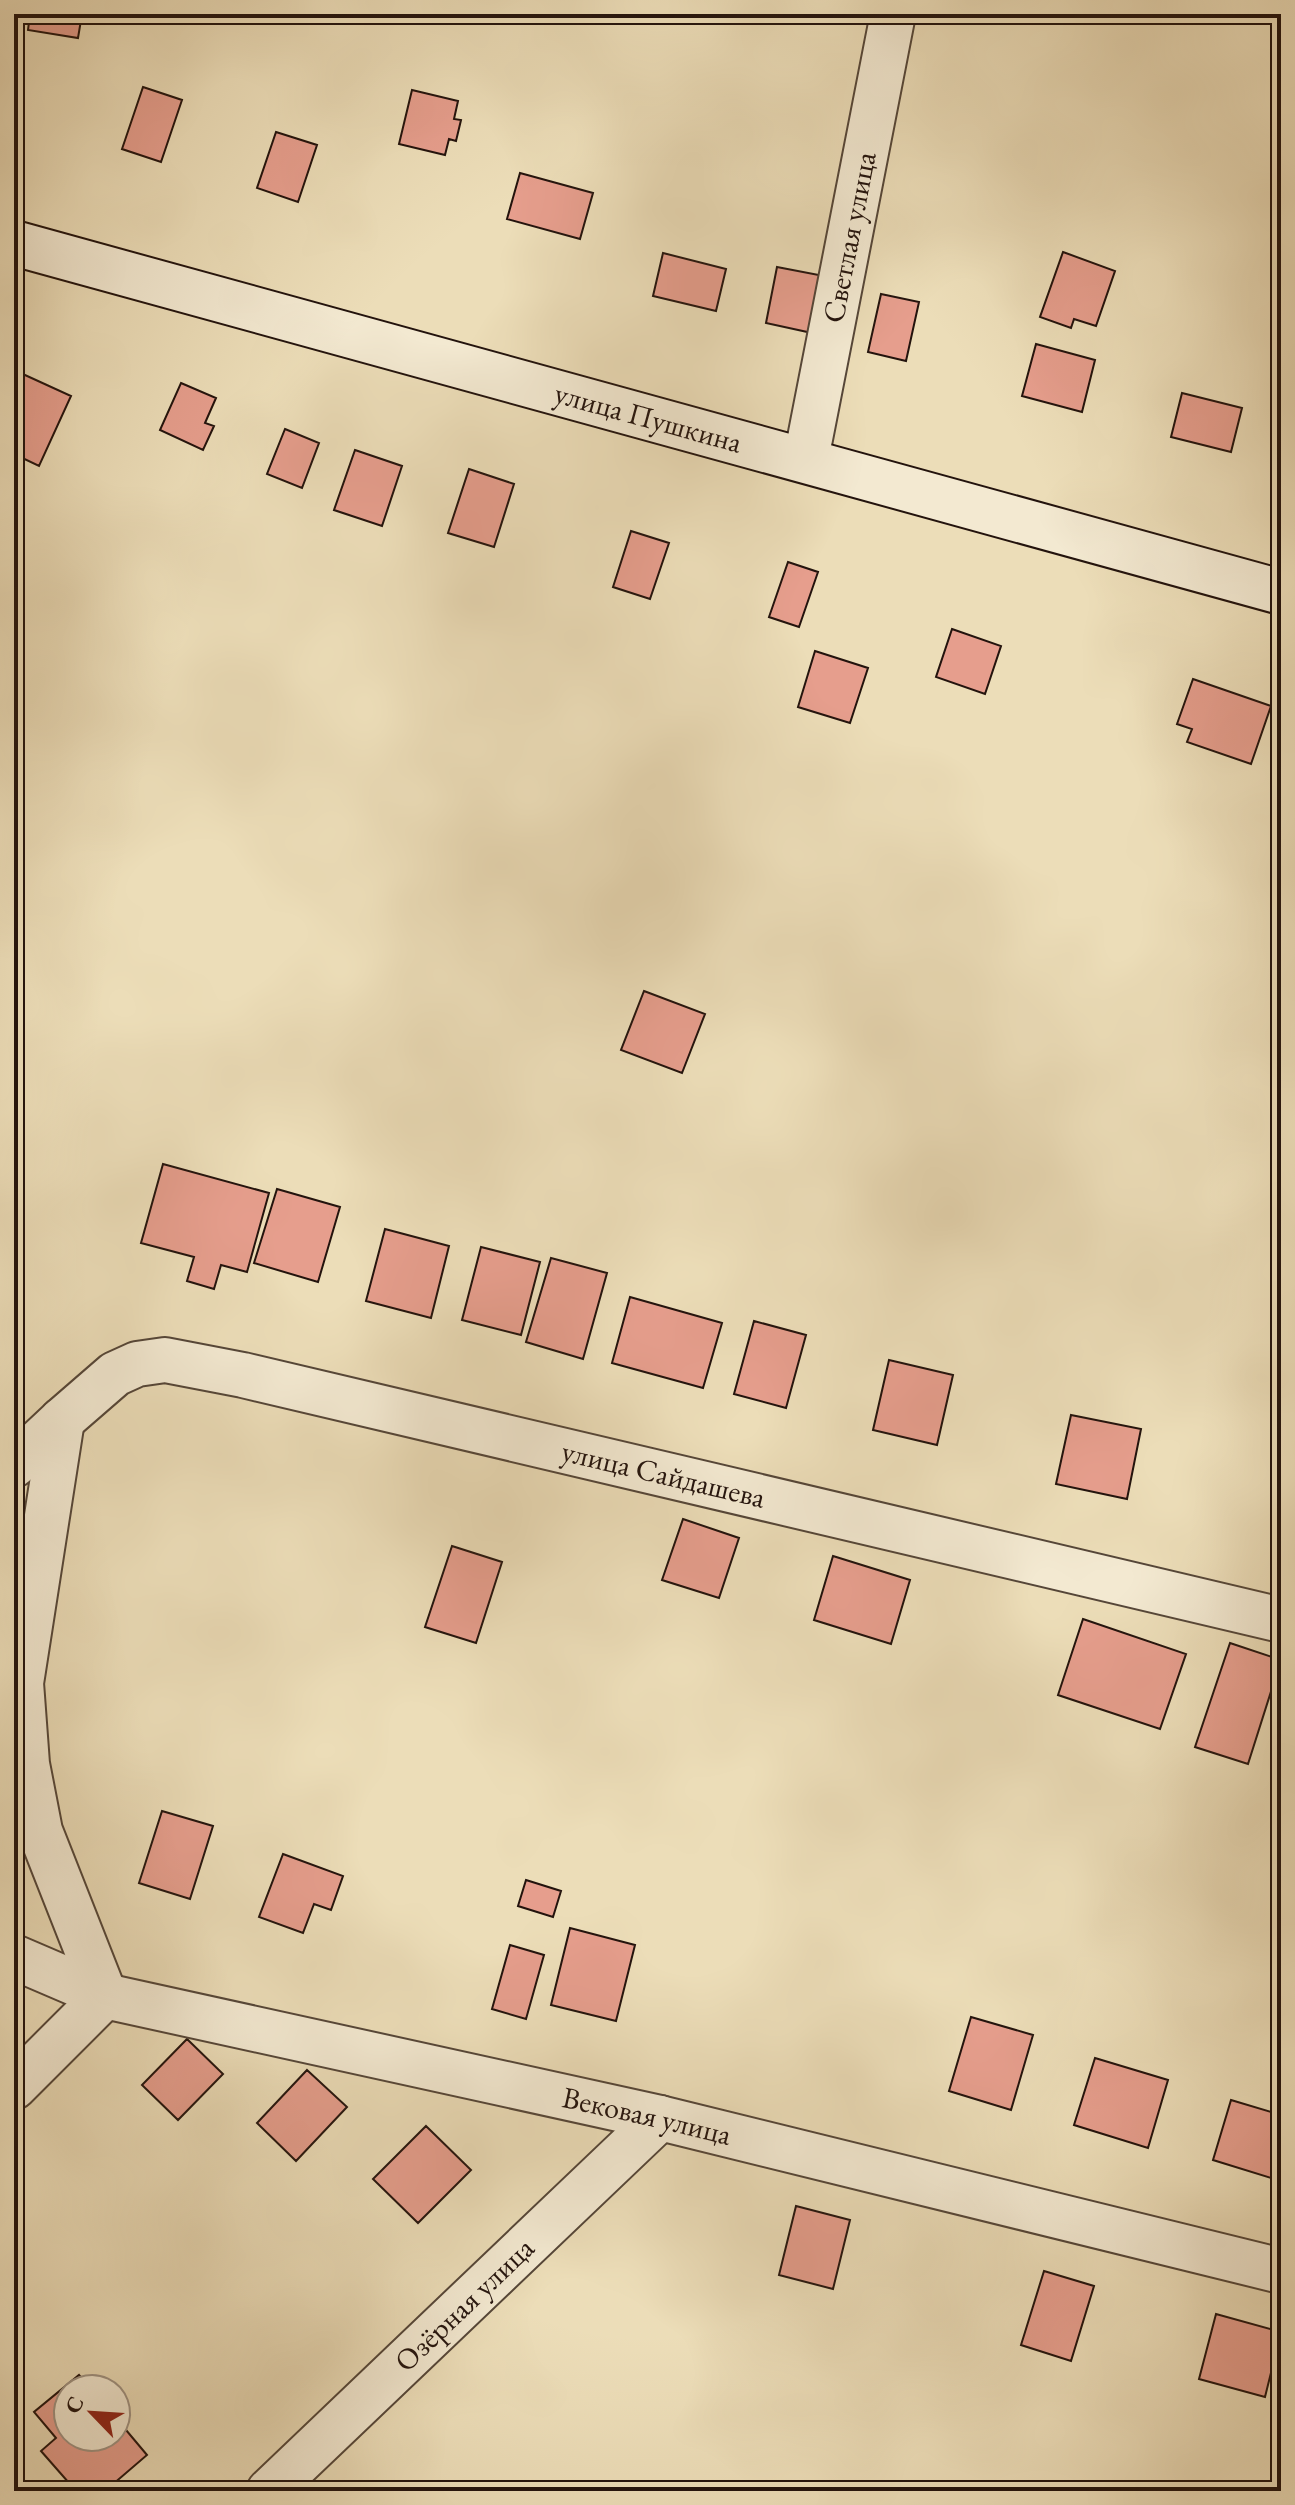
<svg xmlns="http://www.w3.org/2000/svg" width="1295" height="2505" font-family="'EB Garamond',serif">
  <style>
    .building { fill: #e69e8d; stroke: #23130d; stroke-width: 2 }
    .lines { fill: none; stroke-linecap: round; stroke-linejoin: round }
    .minor-casing { stroke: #554638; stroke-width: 48 }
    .secondary-casing { stroke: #23130d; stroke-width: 48 }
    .minor { stroke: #f3e9d1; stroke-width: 44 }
    .secondary { stroke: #f3e9d1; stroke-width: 44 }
    .labels { text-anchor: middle; stroke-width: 6; stroke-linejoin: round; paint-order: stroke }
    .street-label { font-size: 30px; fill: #23130d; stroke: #f3e9d1 }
  </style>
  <rect width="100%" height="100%" fill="#ecddb8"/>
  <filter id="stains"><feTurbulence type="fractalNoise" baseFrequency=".0025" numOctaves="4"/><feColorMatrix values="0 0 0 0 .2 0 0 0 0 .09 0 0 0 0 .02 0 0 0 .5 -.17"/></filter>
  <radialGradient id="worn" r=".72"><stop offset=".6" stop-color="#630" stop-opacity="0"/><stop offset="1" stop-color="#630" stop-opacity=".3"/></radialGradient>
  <path class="building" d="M30 14H82L78 38 28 30Z
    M143 87 182 100 161 162 122 149Z
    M412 90 458 101 454 119 461 120 456 141 449 139 445 155 399 144Z
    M276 132 317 145 298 202 257 188Z
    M520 173 593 193 580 239 507 219Z
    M1063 252 1115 271 1096 326 1074 319 1071 328 1040 317Z
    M663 253 726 269 716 311 653 296Z
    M777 267 824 276 812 333 766 323Z
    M881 294 919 302 906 361 868 352Z
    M1036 344 1095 360 1082 412 1022 396Z
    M14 370 71 396 39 466 14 454Z
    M181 383 216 398 205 423 214 426 203 450 160 430Z
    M1182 393 1242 408 1231 452 1171 437Z
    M285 429 319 443 302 488 267 474Z
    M355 450 402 466 382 526 334 510Z
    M469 469 514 484 494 547 448 533Z
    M631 531 669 543 650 599 613 587Z
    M788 562 818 572 799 627 769 617Z
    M952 629 1001 646 985 694 936 677Z
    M815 651 868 668 850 723 798 707Z
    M1193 679 1271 706 1251 764 1187 742 1192 729 1177 724Z
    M644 991 705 1014 682 1073 621 1050Z
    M163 1164 269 1193 247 1272 221 1265 214 1289 187 1281 194 1257 141 1243Z
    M277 1189 340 1207 318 1282 254 1263Z
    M385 1229 449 1246 431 1318 366 1301Z
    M481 1247 540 1262 521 1335 462 1320Z
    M551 1258 607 1273 583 1359 526 1342Z
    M630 1297 722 1323 703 1388 612 1363Z
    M754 1321 806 1335 786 1408 734 1394Z
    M889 1360 953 1375 937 1445 873 1430Z
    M1071 1415 1141 1429 1127 1499 1056 1484Z
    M683 1519 739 1538 719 1598 662 1580Z
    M452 1546 502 1562 476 1643 425 1627Z
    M833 1556 910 1580 891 1644 814 1620Z
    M1083 1619 1186 1654 1160 1729 1058 1695Z
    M1230 1643 1281 1660 1248 1764 1195 1747Z
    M162 1811 213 1826 190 1899 139 1883Z
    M283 1854 343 1876 331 1910 314 1904 303 1933 259 1917Z
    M526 1880 561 1891 553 1917 518 1906Z
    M570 1928 635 1945 616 2021 551 2005Z
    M510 1945 544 1955 526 2019 492 2009Z
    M971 2017 1033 2035 1011 2110 949 2091Z
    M187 2039 223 2074 178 2120 142 2085Z
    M1095 2058 1168 2080 1148 2148 1074 2125Z
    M307 2070 347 2107 296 2161 257 2123Z
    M1231 2100 1281 2115V2181L1213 2160Z
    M426 2126 471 2170 418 2223 373 2179Z
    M796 2206 850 2220 833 2289 779 2275Z
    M1044 2271 1094 2286 1071 2361 1021 2345Z
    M1216 2314 1281 2332 1265 2397 1199 2379Z
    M79 2375 91 2389H68V2437H116V2418L147 2455 105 2491H76L41 2451 56 2438 34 2412Z"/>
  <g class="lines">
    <g class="minor-casing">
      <g id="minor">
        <path id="s1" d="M806 459 893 14"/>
        <path id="s2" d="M14 1465 62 1420 115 1374 137 1364 165 1360 243 1375 1281 1620"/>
        <path id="s3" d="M14 1957 105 1996 660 2118 1281 2271"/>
        <path d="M14 2087 105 1996 40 1831 27 1764 21 1683 62 1420"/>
        <path id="s4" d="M269 2491 660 2118"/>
      </g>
    </g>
    <g class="secondary-casing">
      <g id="secondary">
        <path id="s5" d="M14 243 1281 592"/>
      </g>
    </g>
    <use href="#minor" class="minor"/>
    <use href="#secondary" class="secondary"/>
  </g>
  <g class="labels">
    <g class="street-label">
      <text dy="10" stroke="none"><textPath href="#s1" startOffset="226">Светлая улица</textPath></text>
      <text dy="10" stroke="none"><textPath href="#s5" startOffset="658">улица Пушкина</textPath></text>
      <text dy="10" stroke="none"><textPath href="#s2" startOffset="700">улица Сайдашева</textPath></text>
      <text dy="10" stroke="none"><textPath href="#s3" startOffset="654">Вековая улица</textPath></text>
      <text dy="10" stroke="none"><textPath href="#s4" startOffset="270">Озёрная улица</textPath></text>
    </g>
  </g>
  <rect width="1295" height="2505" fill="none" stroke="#ecddb8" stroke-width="48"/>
  <rect x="16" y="16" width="1263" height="2473" fill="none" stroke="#23130d" stroke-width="4"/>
  <rect x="24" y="24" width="1247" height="2457" fill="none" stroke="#23130d" stroke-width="2"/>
  <g transform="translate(92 2413) rotate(295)"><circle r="38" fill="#f3e9d1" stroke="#a09383" stroke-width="2"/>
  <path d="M0-6L14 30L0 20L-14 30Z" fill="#8f2418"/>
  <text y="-12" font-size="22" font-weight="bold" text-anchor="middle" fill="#23130d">С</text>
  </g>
  <rect width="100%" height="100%" filter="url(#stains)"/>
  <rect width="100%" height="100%" fill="url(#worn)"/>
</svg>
